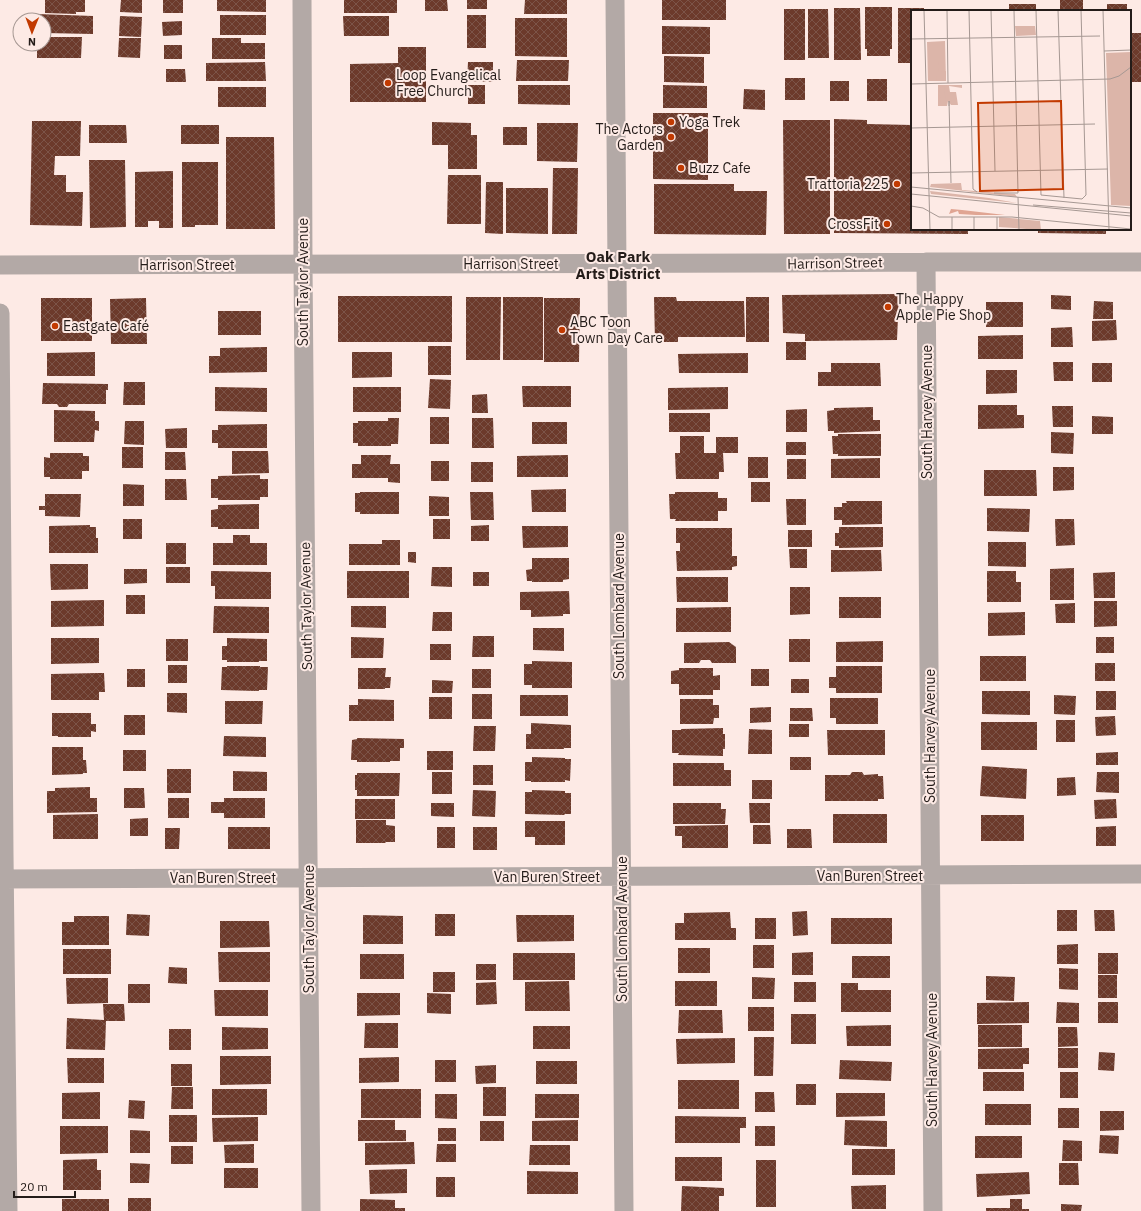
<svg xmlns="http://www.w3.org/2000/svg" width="1141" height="1211" font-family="'IBM Plex Sans',sans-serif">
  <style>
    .building { fill: url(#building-cross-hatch) }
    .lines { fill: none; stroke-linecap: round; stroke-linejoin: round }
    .minor { stroke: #b3a9a6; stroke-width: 19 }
    .poi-dot { fill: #c23a01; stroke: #fdeae5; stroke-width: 1.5 }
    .labels { text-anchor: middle; stroke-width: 4; stroke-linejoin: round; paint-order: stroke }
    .poi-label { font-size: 14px; fill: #241c19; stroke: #fdeae5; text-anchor: start }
    .street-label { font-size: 14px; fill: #241c19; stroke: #fdeae5 }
    .neighbourhood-label { font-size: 15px; font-weight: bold; fill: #241c19; stroke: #fdeae5 }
    .inset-road { fill: none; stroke: #a69893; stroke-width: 1 }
    .view { fill: #c23a01; fill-opacity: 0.15; stroke: #c23a01; stroke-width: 2 }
    .inset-edge { fill: none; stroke: #241c19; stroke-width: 2 }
  </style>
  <defs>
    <pattern id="building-cross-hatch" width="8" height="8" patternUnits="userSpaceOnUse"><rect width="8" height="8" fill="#6c3a2b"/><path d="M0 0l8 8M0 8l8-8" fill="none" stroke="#7c5448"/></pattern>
  </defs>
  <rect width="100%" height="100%" fill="#fdeae5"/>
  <path class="building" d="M45 0H85V12H76V14L45 13Z
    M121 0H142V13L120 12Z
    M163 0H183V13H163Z
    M217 0H266V12L217 11Z
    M344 0H397V13H344Z
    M425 0H447L448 11H425Z
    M467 0H487V9H467Z
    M525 0H567V14H524Z
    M662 0H726V20H662Z
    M1060 0H1083V11H1060Z
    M1009 4H1036V11H1009Z
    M1107 4H1127V11H1107Z
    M865 7H892V49H890V56H867V49H865Z
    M834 8H860L861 60H834Z
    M898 8H924V11H912V63H898Z
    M784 9H805V60H784Z
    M808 9H828L829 58H808Z
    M37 14 93 16V34L44 33V20H37Z
    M220 15H266V35H220Z
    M467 15H486V48H467Z
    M120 16 142 17 141 37 119 36Z
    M343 16H389V36H344Z
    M515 18H567V57L515 56Z
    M182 21V35L163 36 162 22Z
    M662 26 710 27V54H662Z
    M1130 33H1141V82H1130Z
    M44 37H82L81 58H37V44H44Z
    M119 38H141L140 58 118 57Z
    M212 38H241V43H265V59H212Z
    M164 45H182V59H164Z
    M398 47H426V102H350V64L398 63Z
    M664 56 704 57V83L664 82Z
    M517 60H569L568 81H516Z
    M265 62 266 81H206V63Z
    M468 62H493V82L467 81Z
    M166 69H185L186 82H166Z
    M785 78H805V100H785Z
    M867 79H887V101H867Z
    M830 81H849V101H830Z
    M468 85H485V104H468Z
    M518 85H570V105L518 104Z
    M663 85 707 86V108H663Z
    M218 87H266V107H218Z
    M744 89 765 90V110L743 109Z
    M653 113H708V180L653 179Z
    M834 119 867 120V124L912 125V229H968V234L834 233Z
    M783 120H830V234H784Z
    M32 121H81L80 156H55L54 175H66V192H83L82 226 30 225Z
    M432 122 471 123V135H477V169H448V145H432Z
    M537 123H578L577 162 537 161Z
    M89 125H126L127 143H89Z
    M181 125H219V144H181Z
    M503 127H527V145H503Z
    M226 137H274L275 229H226Z
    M89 160H125L126 227 90 228Z
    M182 162H218V225H195V227H182Z
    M553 168H578L577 234H552Z
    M173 171V228H159V221H148V227H135V172Z
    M448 175H481V224H447Z
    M486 182H503V234L485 233Z
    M654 184H734V191H767L766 235 654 234Z
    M506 188H548V234L506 233Z
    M984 229H1033V231H984Z
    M1038 229H1106V234L1038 233Z
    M899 294 897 340 805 341V334L783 333 782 295Z
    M1051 295 1071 296V310L1051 309Z
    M338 296H452V342H338Z
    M466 297H501L500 360H466Z
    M503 297H543V360H503Z
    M654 297H676L677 301H744L745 337H678V342H655Z
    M746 297H769V342H746Z
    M41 298H92V341H41Z
    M146 298 147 344H111L110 299Z
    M544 298H580L579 362H544Z
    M1094 301 1113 302V319H1093Z
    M986 302H1023V327H986Z
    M218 311H261V335H218Z
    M1116 320 1117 340 1092 341V321Z
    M1072 327 1073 347H1051V328Z
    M1023 335V359H978V336Z
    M786 342H806V360H786Z
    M428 346H451V375H428Z
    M267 347V372L209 373V356H220V348Z
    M95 352V376H47V353Z
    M352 352H392V377L352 378Z
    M748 353V373H679L678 354Z
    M1053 362H1073V381H1054Z
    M831 363H880L881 386H818V372H831Z
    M1092 363H1112V382H1092Z
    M986 370H1017V393L986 394Z
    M430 379 451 380 450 409 428 408Z
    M124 382H145V405H123Z
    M43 383 108 384V390H106V404H69L67 407H59L57 404H42Z
    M522 386H571V407H523Z
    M215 387 267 388V412L215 411Z
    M353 387H401V412H353Z
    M728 387V409L668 410V388Z
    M487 394 488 413H472V395Z
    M978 405H1017V415H1024V428L978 429Z
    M1052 406H1073V427H1053Z
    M873 407V420H880V431L834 433V431H828L827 411 834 410V408Z
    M807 409V432H786V410Z
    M54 410 95 411V421H99V431L95 430 94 442H54Z
    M669 413H710V432H669Z
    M1092 416 1113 417V434H1092Z
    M430 417H449V444H430Z
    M388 418H399L398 444H391V446H358V443H353V423H358V421H388Z
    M472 418H493L494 448H472Z
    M125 421H144V445L124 444Z
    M532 422H567V444H532Z
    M267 424V448H218V443H212V430H218V425Z
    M187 428V448H166L165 429Z
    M1051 432 1074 433 1073 454 1051 453Z
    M838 434H881V456H838V454H833L832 436H838Z
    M680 436H704V453H716V437H738V453H723L724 472H719V479H676L675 453H680Z
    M786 442H806V455H786Z
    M122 447H143V468H122Z
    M232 451H268L269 473 232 474Z
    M165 452H185L186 470H165Z
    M50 453H83V456H89V471H82V479H50V477H44V457L50 458Z
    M361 455H391L390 464H400V483L388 482V478H352V464H361Z
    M568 455V477H517V456Z
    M748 457H768V478H748Z
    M880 458V478H831V459Z
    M787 459H806V479H787Z
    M431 461H449V481H431Z
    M471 462H493V482H471Z
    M1053 467H1074V490L1053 491Z
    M984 470H1036L1037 496H984Z
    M260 475V479H268V497H260V500H218V498H211V479H218V476Z
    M165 479H186L187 500H165Z
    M751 482H770V502H751Z
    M123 484 144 485V506H123Z
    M566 489V512H532L531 490Z
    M360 492H399V514H360V512H355V493H360Z
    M470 492H493L494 520H471Z
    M675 492H718V498H727V511H718V521H675L676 519H670L669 494H675Z
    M45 494H81L80 517 45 516V510H39V506H45Z
    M429 496 449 497V516H429Z
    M786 499H806V525H787Z
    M846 501H882V524L842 525V520H834V507H842V503H847Z
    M259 504V529H218V527H211V510L218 509V505Z
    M987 508 1030 509 1029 532 987 531Z
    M123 519H142V539H123Z
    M433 519H450V539H433Z
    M1055 519H1074L1075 545 1056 546Z
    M90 525V527H96V538H98V553H49V526Z
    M489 525V541H471V526Z
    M522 526H568V547L523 548Z
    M839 527H883V547L839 548V546H835V533H839Z
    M676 528H732V556H737V566L732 567V570L677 571 676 551H680V543H676Z
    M788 530H812V547H788Z
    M233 535H250V543H267V565H213V543H233Z
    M382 540H400V565H349V544H382Z
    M988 542H1026V567L988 566Z
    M166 543H186V564H166Z
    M789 549H807V568H790Z
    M831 550H881L882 571 831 572Z
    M408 552H416V563L408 562Z
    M532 558H569V579L563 580V582H532V581H527L526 570 532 569Z
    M50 564H88V589L51 590Z
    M166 567H190V583H166Z
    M432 567H452V587L431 586Z
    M1074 568V600H1050V569Z
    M124 569H147V583L124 584Z
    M211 571 271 572V599H215V586H211Z
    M347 571H409V598H347Z
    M987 571H1016V582H1021V602H987Z
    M473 572H489V586H473Z
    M1115 572V598H1094L1093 573Z
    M676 577H728V602H677Z
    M790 587H810V614L790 615Z
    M569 591 570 614H563V616L531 617V610H520V592Z
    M126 595H145V614H126Z
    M839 597H881V618H839Z
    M104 600V626L51 627V601Z
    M1094 601H1117V626L1094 627Z
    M1075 603V623H1056L1055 604Z
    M214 606 269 607V633H213Z
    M351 606H386V628L351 627Z
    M731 607V632H676V608Z
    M433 612H452V631H432Z
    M1025 612V635L988 636V613Z
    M533 628H564V651L533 650Z
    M473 636H494V657H472Z
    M351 637 384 638 383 658H351Z
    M1096 637H1114V653H1096Z
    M51 638H99V663L51 664Z
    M227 638 267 639V661H259V662H227V660H222V646H227Z
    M166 639H188V661H166Z
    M789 639H810V662H789Z
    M883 641V662H836V642Z
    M729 642 736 647V663H712L710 660H701L699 663H684V643Z
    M430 644H451V660H430Z
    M980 656H1026V681H980Z
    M532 661 572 662V688H532V685H524V664H532Z
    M1095 663H1115V681H1095Z
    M168 665H187V683H168Z
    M227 666H260V667H268L267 690H259V691L221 690 222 667H227Z
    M836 666H882V693H836V688H829V677H836Z
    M358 668H386L385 677H391L390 688H385V689H358Z
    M679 668H713V676L720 675V690H713V695H679V684H671V671L679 670Z
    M127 669H145V687H127Z
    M472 669H491V688H472Z
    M751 669H769V686H751Z
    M98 673H104L105 692H99V700H51V674Z
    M791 679H809V693H791Z
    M432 680 453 681 452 693H432Z
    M982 691H1030V715L982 714Z
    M1096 691H1116V710H1096Z
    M167 693H187V713L167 712Z
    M472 694H492V719H472Z
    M520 695H568V716H520Z
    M1054 695 1076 696 1075 715 1054 714Z
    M429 697H452V719H429Z
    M830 698H878V724H836V718H830Z
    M358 699 394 700V721H349V705H358Z
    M680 699H713V705H719V718H714L713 724H680Z
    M225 701H263L262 724H225Z
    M771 707V722L750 723V708Z
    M790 708H812L813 721H790Z
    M52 713H91V724H96V732L91 731V737H58V736H52Z
    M124 715H145V735H124Z
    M1115 716 1116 735 1096 736 1095 717Z
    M1056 720H1075V742H1056Z
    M981 722H1037V750H981Z
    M531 723 571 725V748H564V749H526V734H531Z
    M789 724H809V737H789Z
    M474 726H496L495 751H473Z
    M723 728V734H725V749H723V756L678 755 679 753H672V730H681V729Z
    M749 729 772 730V754H748Z
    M827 730H885V755H828Z
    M224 736 266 737V757L223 756Z
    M357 738 404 739V748H400V761H390V762H357V760H351L352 740 357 739Z
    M52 747H83V760H86L87 773H83V774L52 775Z
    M123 750H146V771H123Z
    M427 751H453V770H427Z
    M1118 752V765H1096V753Z
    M532 757 565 758V759H571L570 781 565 780V782H531V781H525V762H532Z
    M790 757H811V770H790Z
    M673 763H724V770H731V786H673Z
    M473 765H493V785H473Z
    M982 766 1027 769 1026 799 980 796Z
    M167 769H191V793H167Z
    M233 771 267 772V791H233Z
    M432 772H452V794H432Z
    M852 772H862L864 775 878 774V776H883L884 799H878V801H825V775H850Z
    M1097 772H1119V793L1096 792Z
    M357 773H400L399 796H357V790H355V775H357Z
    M1075 777 1076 795 1057 796V778Z
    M752 780H772V799H752Z
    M90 787V798H97V812L47 813V791H55V788Z
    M124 788H144L145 808H124Z
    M473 790 496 791 495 817 472 816Z
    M532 790 565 791V793H571V814H565L564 815 525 814V792H532Z
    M168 798H189V818H168Z
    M224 798H265V818H224V813H211V802H224Z
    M355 799H395V819H355Z
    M1116 799 1117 818 1095 819 1094 800Z
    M431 803H454V817L431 816Z
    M673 803H721V809H726L725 824H673Z
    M749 803H770V823H750Z
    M98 814V839H53V815Z
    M833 814H887V843H833Z
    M981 815H1024V841H981Z
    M148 818V836H130V819Z
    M356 820H386V825L395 826V842H386L385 843H356Z
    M525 821H565V845H535V837H525Z
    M728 825V848H682V836H675V826Z
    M753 825H770L771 844H753Z
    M1116 826V846H1096V827Z
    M228 827H270V849H228Z
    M437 827H455V848H437Z
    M473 827H497V850H473Z
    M165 828H180L179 849H165Z
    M787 829H811L812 848H787Z
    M1057 910H1077V931H1057Z
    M1094 910H1114L1115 931H1095Z
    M807 911 808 935 793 936 792 912Z
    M730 912 731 928H736V940H675V923H684V913Z
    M127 914 150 915 149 936 126 935Z
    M435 914H455V936H435Z
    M363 915 403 916V944H363Z
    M516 915H574V941L517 942Z
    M74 916H109V945H62V922H74Z
    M755 918H776V939H755Z
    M831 918H892V944H831Z
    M220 921H269L270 947 220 948Z
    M1078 944V964H1057V945Z
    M753 945H774V968H753Z
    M678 948H710V973H678Z
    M63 949H111V974H63Z
    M218 952H270V982H219Z
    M813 952V975H792V953Z
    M513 953H575V980H513Z
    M1098 953H1118V974H1098Z
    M360 954H404V979H360Z
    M852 956H890V978H852Z
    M476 964H496V980H476Z
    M169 967 187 968V984L168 983Z
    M1059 968 1078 969V990L1059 989Z
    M433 972H455V992H433Z
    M1098 975H1117V998H1098Z
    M986 976 1015 977 1014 1001 986 1000Z
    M752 977 775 978 774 999H752Z
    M66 978H108V1003L67 1004Z
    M569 981 570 1011H525V982Z
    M675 981H717V1006H675Z
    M496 982 497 1004 476 1005V983Z
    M794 982H816V1002H794Z
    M841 983H858V990H891V1012H841Z
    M128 984H150V1003H128Z
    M214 990H268V1016H215Z
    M357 993H400V1015L357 1016Z
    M427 993 451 994V1014L427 1013Z
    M1029 1002V1023L977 1024V1003Z
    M1057 1002 1079 1003V1023H1056Z
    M1098 1002H1118V1023H1098Z
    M103 1004H124L125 1021H106L105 1050 66 1049 67 1018 104 1020Z
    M748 1007H774V1031H748Z
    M679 1010H722L723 1033H678Z
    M791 1014H816V1044H791Z
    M365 1023H398V1048H364Z
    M891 1025V1046H847L846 1026Z
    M978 1025H1022V1047H978Z
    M533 1026H570V1049H533Z
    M222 1027 268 1028V1049L222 1050Z
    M1058 1027H1077L1078 1046 1058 1047Z
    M169 1029H191V1050H169Z
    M754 1037H774L773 1076H754Z
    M735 1038V1063L677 1064 676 1039Z
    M1029 1048V1064H1023V1069H978V1049Z
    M1058 1048H1078V1068H1058Z
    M1099 1052 1115 1053 1114 1071 1098 1070Z
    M220 1056H271V1084L220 1085Z
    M399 1057V1082L359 1083V1058Z
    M67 1058H104V1083H68Z
    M435 1060H456V1082H435Z
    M840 1060 892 1062 891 1081 839 1079Z
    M536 1061H577V1084H536Z
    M171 1064H192V1086H171Z
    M496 1065V1083L476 1084 475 1066Z
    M983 1072H1024V1091H983Z
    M1060 1072H1078V1098H1060Z
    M678 1080H739V1109H678Z
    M796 1084H816V1105H796Z
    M172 1087H193V1109H171Z
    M483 1087H506V1116H483Z
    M212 1089H267V1115H212Z
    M361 1089H421V1118H361Z
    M100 1092V1119H62V1093Z
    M755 1092H774L775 1112H755Z
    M836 1093H885V1116L836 1117Z
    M435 1094H457V1119L435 1118Z
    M535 1094H579V1118H535Z
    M129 1100 145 1101 144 1119 128 1118Z
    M985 1104H1031V1125H985Z
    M1058 1108H1079V1128H1058Z
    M1100 1111H1124V1130L1100 1131Z
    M169 1115H197V1142H169Z
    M675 1116 746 1117V1128H740V1143H675Z
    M258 1117V1141L213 1142 212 1118Z
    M358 1120H395V1130H406V1141H358Z
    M578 1120V1141H532V1121Z
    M845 1120 887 1121V1147L844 1145Z
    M480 1121H504V1141H480Z
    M60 1126H108V1153L60 1154Z
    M755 1126H775V1146H755Z
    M438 1128H456V1141H438Z
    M130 1130 150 1131V1153H130Z
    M1100 1135 1119 1136 1118 1154 1099 1153Z
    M975 1136H1022V1158H975Z
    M1063 1140 1082 1141V1161H1062Z
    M414 1142 415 1164 365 1165V1143Z
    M254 1144V1163H225L224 1145Z
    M437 1144H456V1162H436Z
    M530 1145H570V1165H529Z
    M171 1146H193V1164H171Z
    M852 1149H895V1175H852Z
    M675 1157H722V1181H675Z
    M97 1159V1170H101V1190H63V1160Z
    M756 1160H776V1207H756Z
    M130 1163 150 1164 149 1183H130Z
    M1059 1163H1078L1079 1185H1059Z
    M224 1168H258V1188H224Z
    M407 1169V1193L370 1194 369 1170Z
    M527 1171 578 1172V1194H527Z
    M1029 1172 1030 1194 977 1197 976 1174Z
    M436 1177H455V1197H436Z
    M886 1185V1209H852L851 1186Z
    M682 1186 724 1188V1196H719V1211H681Z
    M128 1198H151V1211H128Z
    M62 1199H109V1211H62Z
    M360 1199 395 1200V1208H405V1211H360Z
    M1010 1199H1022V1209H1029V1211H986V1208H1010Z
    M1061 1204 1082 1205 1081 1211H1061Z"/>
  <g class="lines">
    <path class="minor" d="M302 0 303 265 311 1211
      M615 0 624 1211
      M926 262 933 1211
      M0 265 776 263 926 262H1141
      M0 313 4 854 8 1211
      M0 879 1141 874"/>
  </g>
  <g class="poi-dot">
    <circle cx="388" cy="83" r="4"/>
    <circle cx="671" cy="122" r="4"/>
    <circle cx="671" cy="137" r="4"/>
    <circle cx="681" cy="168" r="4"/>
    <circle cx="897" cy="184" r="4"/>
    <circle cx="887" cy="224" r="4"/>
    <circle cx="888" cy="307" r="4"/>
    <circle cx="55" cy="326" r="4"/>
    <circle cx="562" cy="330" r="4"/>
  </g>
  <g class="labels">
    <g class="poi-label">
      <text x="396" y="80">Loop Evangelical<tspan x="396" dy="16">Free Church</tspan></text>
      <text x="679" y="127">Yoga Trek</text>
      <text x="663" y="134" text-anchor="end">The Actors<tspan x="663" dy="16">Garden</tspan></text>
      <text x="689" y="173">Buzz Cafe</text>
      <text x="889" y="189" text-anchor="end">Trattoria 225</text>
      <text x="879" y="229" text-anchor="end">CrossFit</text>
      <text x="896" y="304">The Happy<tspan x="896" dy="16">Apple Pie Shop</tspan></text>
      <text x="570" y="327">ABC Toon<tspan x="570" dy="16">Town Day Care</tspan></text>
      <text x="63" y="331">Eastgate Café</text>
    </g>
    <g class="street-label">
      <text transform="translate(835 263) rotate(-1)" y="5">Harrison Street</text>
      <text x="511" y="269">Harrison Street</text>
      <text x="187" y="270">Harrison Street</text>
      <text transform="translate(303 282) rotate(-90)" y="5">South Taylor Avenue</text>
      <text transform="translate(927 412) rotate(-90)" y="5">South Harvey Avenue</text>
      <text transform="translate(306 606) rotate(-91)" y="5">South Taylor Avenue</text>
      <text transform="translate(619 606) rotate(-90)" y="5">South Lombard Avenue</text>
      <text transform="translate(930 736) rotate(-90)" y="5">South Harvey Avenue</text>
      <text x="870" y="881">Van Buren Street</text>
      <text x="547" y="882">Van Buren Street</text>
      <text x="223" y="883">Van Buren Street</text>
      <text transform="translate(309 929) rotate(-90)" y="5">South Taylor Avenue</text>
      <text transform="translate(622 929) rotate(-90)" y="5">South Lombard Avenue</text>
      <text transform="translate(932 1060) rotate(-90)" y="5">South Harvey Avenue</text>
    </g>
    <g class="neighbourhood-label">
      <text x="618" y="262">Oak Park<tspan x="618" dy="17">Arts District</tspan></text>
    </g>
  </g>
  <g transform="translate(911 10)">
    <rect width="220" height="220" fill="#fdeae5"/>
    <path d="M104 16H124L125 25 105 26ZM34 31 35 71H17L16 32ZM220 42V196L200 195 195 43ZM27 75H51V78L38 76 39 82H45L47 95H40L37 91 36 96H27ZM50 173 51 180 104 184 106 187 19 177 20 174ZM19 181 78 188 106 193 20 184ZM88 207 129 211 130 220 88 217Z" fill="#dcb5a9"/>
    <path d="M40 199 51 200 94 205H65L48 204 47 201 38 204Z" fill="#e0a593"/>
    <path d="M197 45H216V53H198ZM18 51H28L27 62 35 61V71H25L26 63H18ZM33 76 35 94 30 95 28 78Z" fill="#dcb5a9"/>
    <path class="inset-road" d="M13 0 19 220M36 0 37 73M58 0 62 179 66 182M80 0 84 161M103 0 107 183M125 0 130 185 171 189 175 185 170 0M147 0 153 188M192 0 198 220M0 29 189 26M193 41 220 40M0 74 199 69 208 66 220 57M38 96V91L40 173M0 118 184 114M0 163 197 159M0 177 220 198M83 183H107M0 184 220 206M107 187 108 220M122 195 220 203M0 196 12 198 28 207H101L220 219M41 207V220M63 207V220M86 207V220"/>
    <path class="view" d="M150 91 152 179 69 181 67 93Z"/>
    <rect width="220" height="220" class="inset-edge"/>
  </g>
  <g transform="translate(32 32) rotate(181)"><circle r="19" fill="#fdeae5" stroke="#a69893"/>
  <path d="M0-3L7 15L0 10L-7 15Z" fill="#c23a01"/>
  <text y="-6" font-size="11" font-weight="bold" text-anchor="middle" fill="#241c19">N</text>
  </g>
  <path d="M14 1191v6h61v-6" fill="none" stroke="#241c19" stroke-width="2"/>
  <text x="20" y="1191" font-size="12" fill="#241c19" stroke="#fdeae5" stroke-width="3" paint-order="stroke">20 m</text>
</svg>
